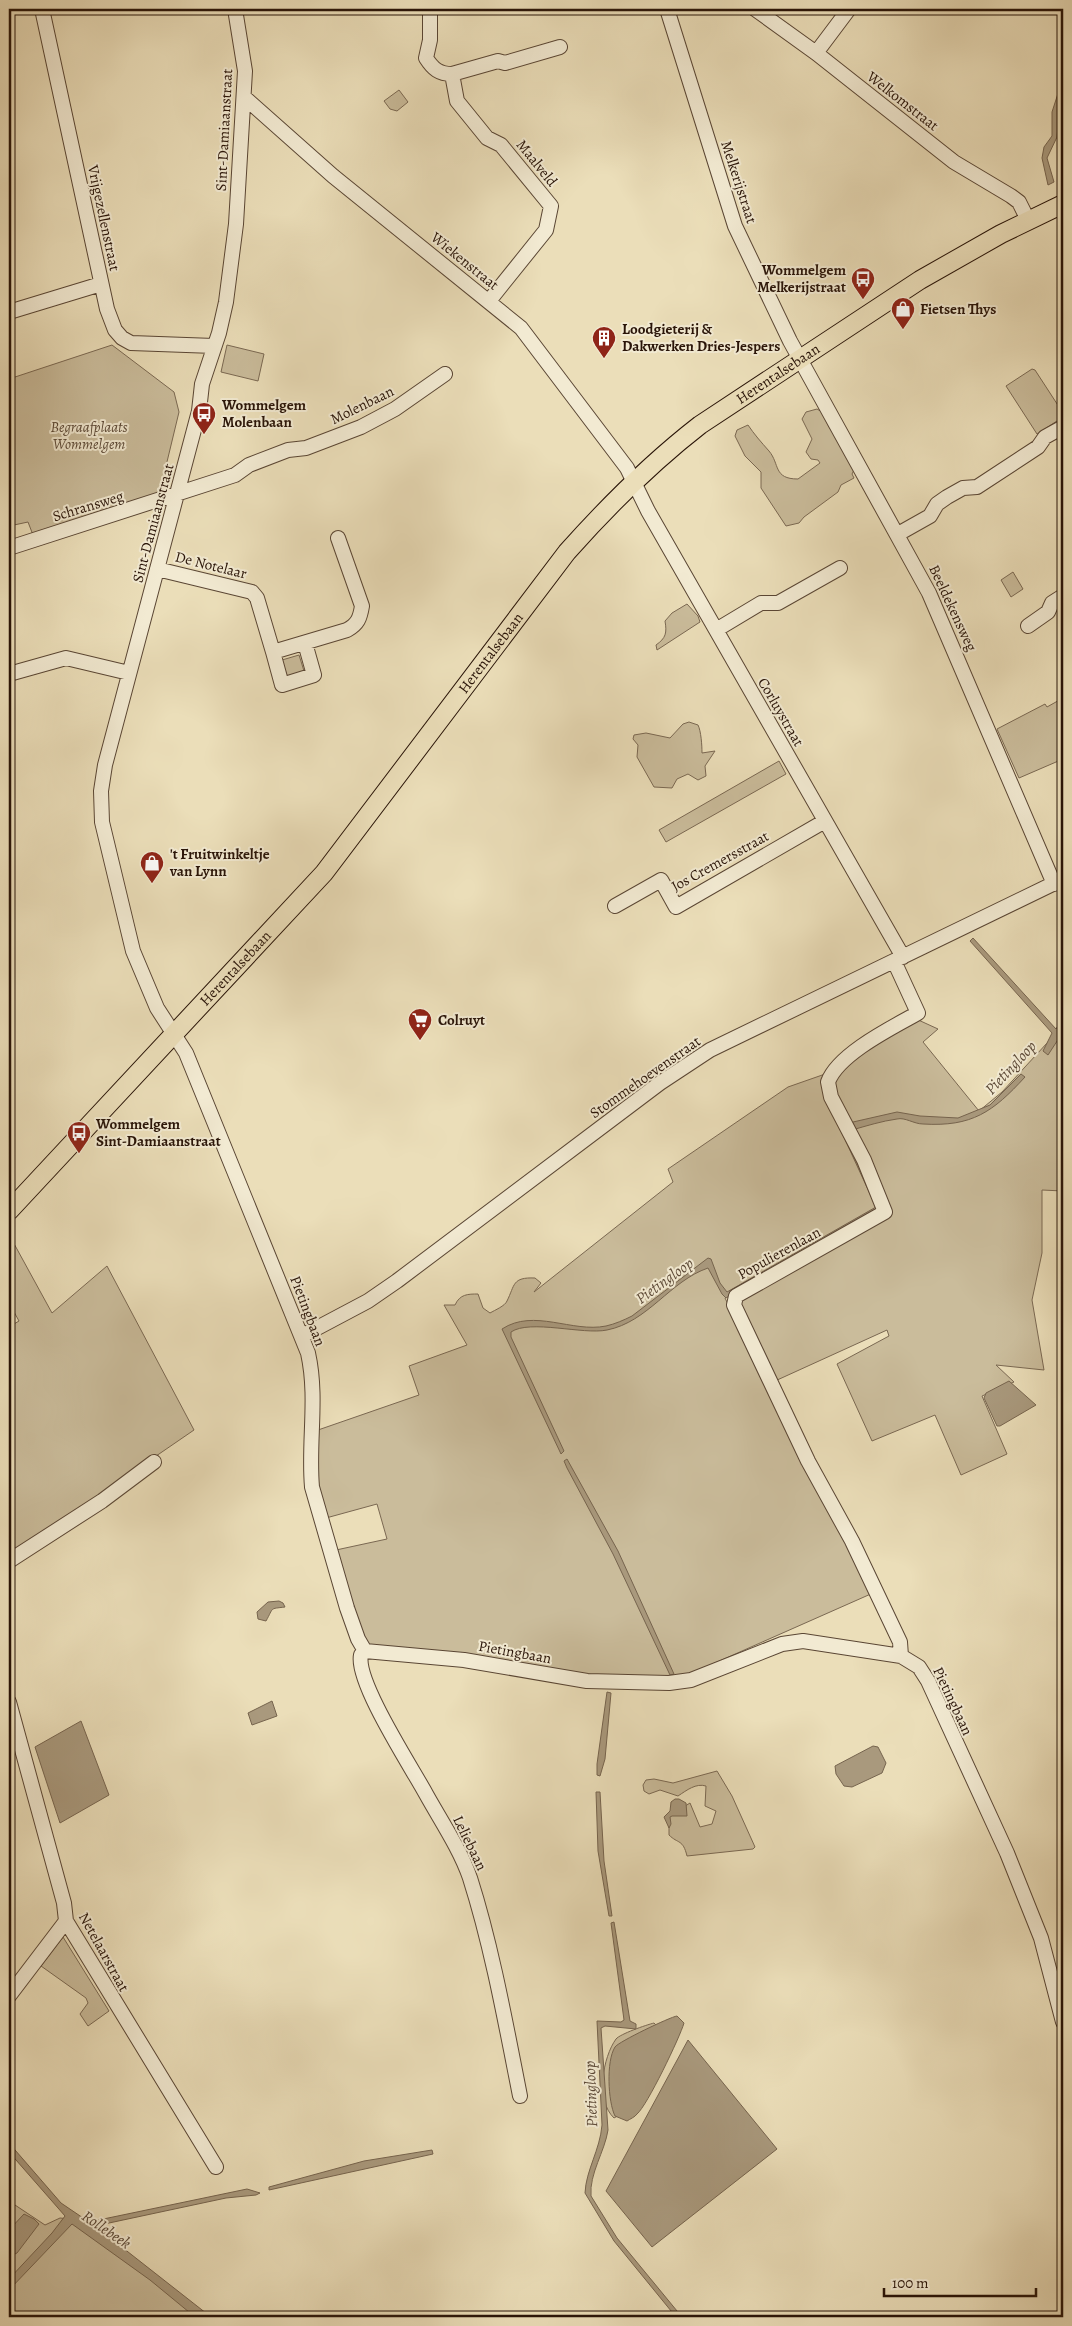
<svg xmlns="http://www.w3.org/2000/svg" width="1072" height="2326" font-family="Alegreya,serif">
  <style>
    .green { fill: #cabc9b; stroke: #7a6852 }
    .water { fill: #a9997d; stroke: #76644e }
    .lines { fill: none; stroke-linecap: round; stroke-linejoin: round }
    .minor-casing { stroke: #5a4634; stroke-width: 16 }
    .major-casing { stroke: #291408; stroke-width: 20 }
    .minor { stroke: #f2ead2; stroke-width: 14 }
    .major { stroke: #ebdeb9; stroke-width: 18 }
    .labels { text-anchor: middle; stroke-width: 4; stroke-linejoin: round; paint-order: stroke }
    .street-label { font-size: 15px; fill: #291408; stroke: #f2ead2 }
    .poi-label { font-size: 15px; font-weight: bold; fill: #291408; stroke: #f2ead2; text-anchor: start }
    .park-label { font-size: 15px; font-style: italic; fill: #594634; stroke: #f2ead2 }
    .water-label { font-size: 16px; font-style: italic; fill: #5c4937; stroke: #f2ead2 }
  </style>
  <rect width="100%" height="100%" fill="#ebdeb9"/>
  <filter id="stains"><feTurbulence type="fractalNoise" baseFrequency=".004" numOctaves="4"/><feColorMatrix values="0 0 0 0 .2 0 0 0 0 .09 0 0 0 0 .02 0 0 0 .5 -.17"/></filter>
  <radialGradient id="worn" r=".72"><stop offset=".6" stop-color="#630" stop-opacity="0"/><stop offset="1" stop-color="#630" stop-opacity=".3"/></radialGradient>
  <path class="green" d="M399 90 408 102 397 111 390 109 384 101Z
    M112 345 174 392 179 412 159 495 33 535 28 522 14 525 9 506V379Z
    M227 345 264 354 258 381 221 372Z
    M1032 369 1035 370 1063 413V417L1037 434 1006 386Z
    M817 409 822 412 829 427 856 466 852 474 854 478 841 485 838 492 804 517 799 523 786 526 761 488V472L745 456 735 436 737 430 748 425C754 434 761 442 769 451 780 464 773 479 798 479L820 463 818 460 811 459 806 452 812 439 802 419 806 412Z
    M1013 572 1023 589 1011 597 1001 580Z
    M687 604 698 616 700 622 657 650 656 645C666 638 667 633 665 621L672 613Z
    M299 655 304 671 287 676 282 660Z
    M1063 698V759L1019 778 997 729 1045 704 1047 707Z
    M689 722 698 725C701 731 702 745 702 753L715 751 705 766 706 776 698 780 688 774 677 779 672 788 654 787 637 757 638 745 633 739 634 735 646 733 670 738 683 724Z
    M779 761 786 774 666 842 659 830Z
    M914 1018 938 1029 923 1042 979 1111 1002 1092 1059 1030 1063 1021V1191L1042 1190V1253L1032 1300 1044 1370 996 1365 1014 1382 982 1396 1007 1454 961 1475 935 1415 872 1441 837 1364 889 1336 887 1330 775 1381 740 1308 741 1298 882 1218 835 1098 833 1081 864 1050Z
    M828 1073 880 1211 725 1298 806 1469 873 1593 681 1678 629 1679 370 1648 363 1636 336 1550 387 1539 377 1504 326 1518 318 1486V1430L419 1395 409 1366 467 1345 444 1305H455C460 1294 468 1294 478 1294L483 1308 490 1313C495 1310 505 1306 507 1301 515 1285 512 1277 535 1278L541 1283 534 1292 673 1182 668 1169 788 1087Z
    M12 1240 52 1313 107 1266 194 1430 9 1557V1327L19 1321 9 1303V1244Z
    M717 1771 732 1796 755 1847 753 1849 687 1856C683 1839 678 1844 669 1835V1816L690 1803 700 1827 712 1824 716 1811 705 1806 706 1786C696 1783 687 1790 678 1796L660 1790 649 1794 644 1791 643 1785 646 1780 654 1779 673 1783Z
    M63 1937 109 2011 88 2026 80 2014 88 2003 86 1998 41 1966Z
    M654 2023 659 2028 621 2114 614 2118C595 2100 603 2057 616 2039 620 2034 646 2025 654 2023Z
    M9 2201 45 2225 60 2218 70 2219 205 2317H9Z"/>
  <path class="water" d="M1063 78 1057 137 1047 158 1054 182 1048 185 1042 158 1044 147 1052 136V112Z
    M973 938 1056 1029 1063 1017V1032L1048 1055 1043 1051 1052 1033 970 941Z
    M1021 1074 1025 1077C993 1112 972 1127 923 1124 914 1124 905 1117 897 1119 882 1121 866 1126 852 1130L850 1125 853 1122 897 1112 920 1116 958 1118 990 1105Z
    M845 1128 880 1206 877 1211 726 1298 722 1294 708 1268C670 1281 648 1322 607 1330 583 1335 530 1319 511 1332V1337L564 1451 561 1454 502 1329C534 1308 572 1333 606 1326 615 1324 624 1320 632 1316L708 1258 711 1259 720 1283 727 1292 876 1207 842 1133Z
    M1009 1381 1036 1405 1000 1426H997L984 1398 986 1393Z
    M567 1459 618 1551 674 1674 670 1675 613 1554 567 1468 564 1461Z
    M279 1601 283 1603 285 1607C269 1609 274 1607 266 1621L258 1619 257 1612 268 1602Z
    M607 1692 611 1693 605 1759 600 1776 597 1775V1764Z
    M272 1701 277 1716 252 1725 248 1713Z
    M81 1721 109 1795 60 1823 35 1747Z
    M873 1746 878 1747 886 1763 882 1773 852 1787 844 1786 836 1774 835 1766Z
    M596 1792H600L604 1861 612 1916H609L598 1851Z
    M675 1799H679L686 1803 687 1816H672L670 1817 671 1824 669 1828 664 1817 670 1811 671 1802Z
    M614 1922 630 2021 636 2024V2029L605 2026 601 2028 608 2130C605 2151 589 2174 591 2196L617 2238 682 2317H676L614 2241 585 2193C586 2170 600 2150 602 2125L597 2021 621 2022 624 2020 611 1923Z
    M677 2016 684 2023C680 2037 647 2106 637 2114 635 2117 630 2119 627 2121L615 2116C608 2102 606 2061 615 2047 618 2042 670 2017 677 2016Z
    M688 2040 777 2149 652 2247 606 2191Z
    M9 2143 61 2203 89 2222 247 2189 260 2193 256 2195 226 2198 95 2226 211 2317H195L150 2280 72 2224 9 2290V2279L52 2233 65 2216 9 2152Z
    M432 2150 433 2154 269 2190V2187L364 2161Z
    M24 2214 34 2219 39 2224 17 2253 11 2256 9 2255V2230Z"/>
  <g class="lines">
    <g class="minor-casing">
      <path id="minor" d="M42 9 107 309 115 330 122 338 131 343 214 346
        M235 9 245 71 236 224 226 302 219 333 202 384 199 411 105 765 101 791 102 822 133 951 157 1008 186 1053 308 1353C318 1398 308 1442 312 1487L347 1608 358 1639 365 1651
        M430 9V40L426 58C433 69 439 74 452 74L498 61 505 63 560 47
        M667 9 735 226 790 341 929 593 1054 884
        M755 9 816 53 954 162 1011 196 1019 202 1028 220
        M816 53 849 9
        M452 74 457 101 487 138 501 145 551 206 546 230 489 301
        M244 97 333 176 521 328 627 468 648 511 903 957
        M9 312 101 284
        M898 534 930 516 937 504 947 497 963 488 977 487 1038 447 1045 437 1063 427
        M9 548 235 475 249 465 288 450 306 448 361 427 395 409 445 374
        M157 569 252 592 257 598 273 652
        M1028 626 1048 612 1052 603 1063 596
        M716 630 761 603H778L840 568
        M305 643 314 675 282 685 273 652 347 630C358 624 360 618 362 606L338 538
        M9 674 66 658 129 673
        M615 906 661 880 676 907 825 821
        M894 961 918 1013C893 1027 838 1054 828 1082L831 1097 864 1160 885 1212 736 1296 734 1305 808 1461 852 1541 900 1642 901 1656
        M302 1336 368 1301 397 1281 660 1083 710 1050 1063 879
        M9 1561 102 1501 154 1462
        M365 1651 464 1660 587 1681 669 1683 691 1680 782 1644 803 1641 901 1656 919 1667 928 1681 1007 1853 1041 1938 1063 2022
        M365 1651 361 1655C355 1681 412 1768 426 1794 441 1821 460 1849 470 1878 492 1947 506 2025 520 2096
        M9 1702 64 1903 66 1921 216 2167
        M9 1996 66 1921"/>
    </g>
    <g class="major-casing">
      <g id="major">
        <path id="s1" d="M9 1211 324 873 567 552C608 506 651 463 700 425L920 280 1001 234 1063 204"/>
      </g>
    </g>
    <use href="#minor" class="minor"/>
    <use href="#major" class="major"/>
  </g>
  <defs>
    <g id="bus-pin" transform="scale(1.25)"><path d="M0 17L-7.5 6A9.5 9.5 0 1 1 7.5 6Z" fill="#8f2418" stroke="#f2ead2"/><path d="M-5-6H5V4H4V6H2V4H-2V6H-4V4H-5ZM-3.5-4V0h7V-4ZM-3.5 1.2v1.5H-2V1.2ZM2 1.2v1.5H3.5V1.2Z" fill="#fff"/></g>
    <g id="shop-pin" transform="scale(1.25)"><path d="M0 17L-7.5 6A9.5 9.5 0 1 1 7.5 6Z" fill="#8f2418" stroke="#f2ead2"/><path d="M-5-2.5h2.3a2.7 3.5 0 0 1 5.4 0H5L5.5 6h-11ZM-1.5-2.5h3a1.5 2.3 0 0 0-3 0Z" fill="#fff"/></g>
    <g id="building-pin" transform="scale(1.25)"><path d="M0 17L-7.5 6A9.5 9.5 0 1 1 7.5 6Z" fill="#8f2418" stroke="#f2ead2"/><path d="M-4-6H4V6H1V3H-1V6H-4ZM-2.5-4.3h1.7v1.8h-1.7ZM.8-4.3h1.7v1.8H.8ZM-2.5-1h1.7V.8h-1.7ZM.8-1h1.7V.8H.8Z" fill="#fff"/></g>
    <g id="supermarket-pin" transform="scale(1.25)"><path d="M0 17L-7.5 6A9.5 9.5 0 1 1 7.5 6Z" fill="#8f2418" stroke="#f2ead2"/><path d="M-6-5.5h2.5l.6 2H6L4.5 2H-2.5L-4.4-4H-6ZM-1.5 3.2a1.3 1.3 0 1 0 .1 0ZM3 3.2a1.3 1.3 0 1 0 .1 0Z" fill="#fff"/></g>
  </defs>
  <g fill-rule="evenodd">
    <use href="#bus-pin" x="863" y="279"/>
    <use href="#shop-pin" x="903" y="309"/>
    <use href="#building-pin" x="604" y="338"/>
    <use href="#bus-pin" x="204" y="414"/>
    <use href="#shop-pin" x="152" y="863"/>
    <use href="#supermarket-pin" x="420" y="1020"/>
    <use href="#bus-pin" x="79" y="1133"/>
  </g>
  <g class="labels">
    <g class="street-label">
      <text transform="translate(903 101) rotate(38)" y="5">Welkomstraat</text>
      <text transform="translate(224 130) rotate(-87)" y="5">Sint-Damiaanstraat</text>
      <text transform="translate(537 163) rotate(51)" y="5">Maalveld</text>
      <text transform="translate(739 182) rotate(72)" y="5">Melkerijstraat</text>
      <text transform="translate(104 218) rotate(78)" y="5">Vrijgezellenstraat</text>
      <text transform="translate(465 261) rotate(39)" y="5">Wiekenstraat</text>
      <text dy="5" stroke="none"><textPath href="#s1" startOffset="1142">Herentalsebaan</textPath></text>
      <text transform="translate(362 405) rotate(-26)" y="5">Molenbaan</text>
      <text transform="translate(88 506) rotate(-17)" y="5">Schransweg</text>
      <text transform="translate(153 523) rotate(-75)" y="5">Sint-Damiaanstraat</text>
      <text transform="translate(211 565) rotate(14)" y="5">De Notelaar</text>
      <text transform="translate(953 608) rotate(65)" y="5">Beeldekensweg</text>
      <text dy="5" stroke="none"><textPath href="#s1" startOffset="738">Herentalsebaan</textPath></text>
      <text transform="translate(781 712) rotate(60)" y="5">Corluystraat</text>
      <text transform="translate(720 861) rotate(-29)" y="5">Jos Cremersstraat</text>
      <text dy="5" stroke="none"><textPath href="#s1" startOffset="332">Herentalsebaan</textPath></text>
      <text transform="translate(645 1077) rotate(-35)" y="5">Stommehoevenstraat</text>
      <text transform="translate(779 1253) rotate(-29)" y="5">Populierenlaan</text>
      <text transform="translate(308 1311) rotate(69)" y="5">Pietingbaan</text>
      <text transform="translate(515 1652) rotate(10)" y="5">Pietingbaan</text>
      <text transform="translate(953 1701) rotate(65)" y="5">Pietingbaan</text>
      <text transform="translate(470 1843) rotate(64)" y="5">Leliebaan</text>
      <text transform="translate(104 1952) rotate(61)" y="5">Netelaarstraat</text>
    </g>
    <g class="poi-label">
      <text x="846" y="275" text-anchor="end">Wommelgem<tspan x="846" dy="17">Melkerijstraat</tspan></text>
      <text x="920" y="314">Fietsen Thys</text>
      <text x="622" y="334">Loodgieterij &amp;<tspan x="622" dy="17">Dakwerken Dries-Jespers</tspan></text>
      <text x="222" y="410">Wommelgem<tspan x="222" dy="17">Molenbaan</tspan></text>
      <text x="170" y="859">'t Fruitwinkeltje<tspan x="170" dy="17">van Lynn</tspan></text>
      <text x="438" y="1025">Colruyt</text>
      <text x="96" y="1129">Wommelgem<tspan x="96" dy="17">Sint-Damiaanstraat</tspan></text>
    </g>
    <g class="park-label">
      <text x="89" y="432">Begraafplaats<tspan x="89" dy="17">Wommelgem</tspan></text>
    </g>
    <g class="water-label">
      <text transform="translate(1010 1067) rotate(-47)" y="6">Pietingloop</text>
      <text transform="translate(664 1280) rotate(-36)" y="6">Pietingloop</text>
      <text transform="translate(590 2094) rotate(-92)" y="6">Pietingloop</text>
      <text transform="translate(107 2229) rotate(34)" y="6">Rollebeek</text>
    </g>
  </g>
  <rect width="1072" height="2326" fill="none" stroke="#ebdeb9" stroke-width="30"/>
  <rect x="10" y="10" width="1052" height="2306" fill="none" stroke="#291408" stroke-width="2.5"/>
  <rect x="15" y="15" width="1042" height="2296" fill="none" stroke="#291408"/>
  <path d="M884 2288v8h152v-8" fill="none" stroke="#291408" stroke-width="2.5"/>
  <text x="892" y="2288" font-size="15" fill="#291408" stroke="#f2ead2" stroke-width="4" paint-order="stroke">100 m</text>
  <rect width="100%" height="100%" filter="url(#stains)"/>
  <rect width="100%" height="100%" fill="url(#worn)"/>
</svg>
